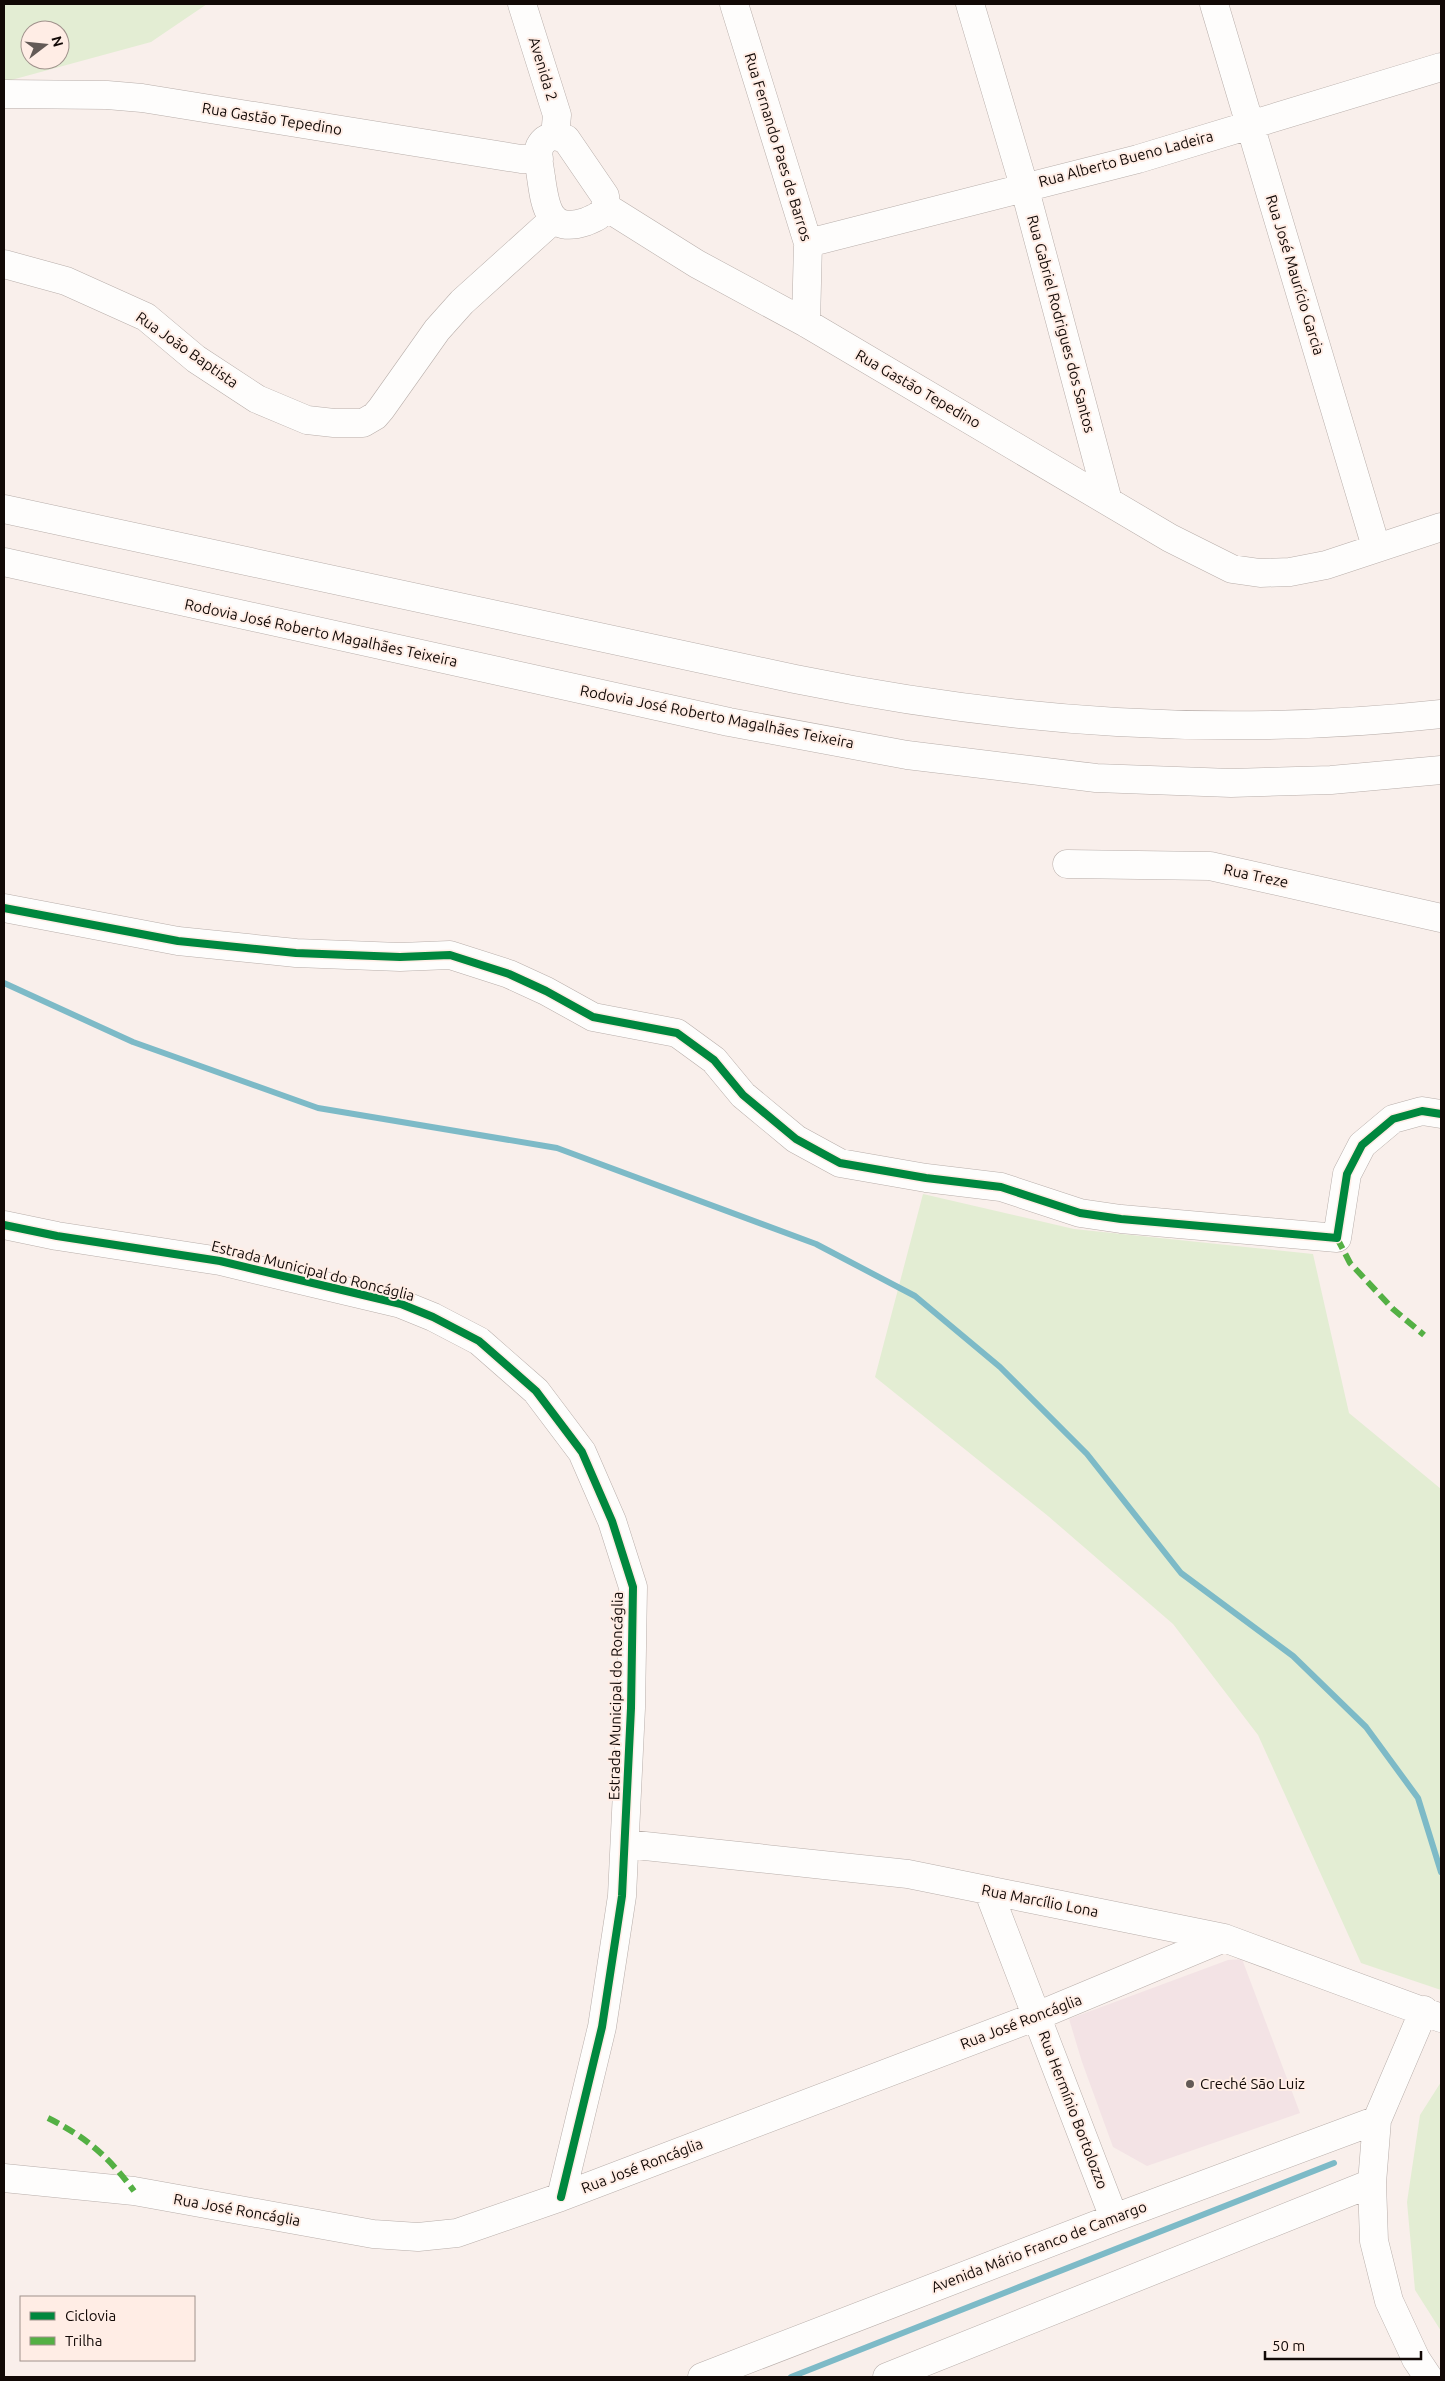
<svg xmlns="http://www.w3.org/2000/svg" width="1445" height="2381" font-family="Ubuntu,sans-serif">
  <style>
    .education { fill: #f3e3e5 }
    .green { fill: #e3edd3; fill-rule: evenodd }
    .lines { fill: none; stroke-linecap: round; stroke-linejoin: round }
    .stream { stroke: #7dbac7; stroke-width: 6 }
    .minor-casing { stroke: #b8aeaa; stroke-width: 29 }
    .highway-casing { stroke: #b8aeaa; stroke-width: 29 }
    .minor { stroke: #fefdfc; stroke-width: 28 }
    .highway { stroke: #fefdfc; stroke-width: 28 }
    .quiet { stroke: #54b044; stroke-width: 6; stroke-dasharray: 12 6; stroke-linecap: butt }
    .cycleway-casing { stroke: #ffede5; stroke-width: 11 }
    .cycleway { stroke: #00873e; stroke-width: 8 }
    .poi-dot { fill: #635a56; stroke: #ffede5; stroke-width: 2 }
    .labels { text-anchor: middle; stroke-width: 4; stroke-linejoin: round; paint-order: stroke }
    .street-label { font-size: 15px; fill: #120906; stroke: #ffede5 }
    .poi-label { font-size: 15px; fill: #120906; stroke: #ffede5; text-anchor: start }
  </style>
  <rect width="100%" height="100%" fill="#f9efeb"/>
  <path class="education" d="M1242 1959 1300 2113 1147 2166 1113 2147 1082 2062 1069 2019 1228 1960Z"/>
  <path class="green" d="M4 4H207L151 42 4 82ZM30 30H60V60H30Z
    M923 1194 1074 1229 1313 1254 1349 1413 1441 1489V1990L1361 1963 1258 1735 1173 1624 1048 1516 875 1377Z
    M1441 2082V2331L1415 2290 1407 2202 1420 2115Z"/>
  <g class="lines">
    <path class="stream" d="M4 983 133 1042 318 1108 557 1148 816 1244 915 1296 1000 1367 1087 1454 1181 1573 1293 1656 1366 1727 1418 1798 1441 1872
      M791 2377 1334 2163"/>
    <g class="minor-casing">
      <path id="minor" d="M522 4 557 115 555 136
        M734 4 808 243 806 323
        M970 4 1024 186 1108 501
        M1214 4 1376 547
        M4 94 107 95 142 98 521 159H539
        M555 136 566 139 605 196 606 207C601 216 595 218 585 222 548 234 545 205 541 177 540 168 536 155 540 146 543 140 548 137 555 136Z
        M606 207 697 264 806 323 1170 538 1232 569 1260 573 1290 572 1326 565 1441 527
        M808 243 1138 159 1441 67
        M4 264 66 281 146 317 196 359 257 399 307 420 334 423H363L375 416 381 409 437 330 462 302 554 219
        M1067 864 1210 866 1441 918
        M4 908 178 941 296 953 400 957 450 955 509 974 546 991 593 1017 677 1033 714 1060 743 1095 796 1139 840 1163 926 1178 1001 1187 1080 1213 1121 1219 1337 1238 1347 1174 1362 1145 1393 1119 1422 1111 1441 1114
        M4 1225 57 1236 220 1261 401 1304 433 1317 479 1341 536 1391 582 1452 612 1521 633 1587 631 1708 622 1896 602 2027 561 2197
        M626 1844 908 1874 1224 1938 1441 2018
        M988 1890 1114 2218
        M1424 2010 1377 2120 1372 2183 1374 2241 1389 2301 1416 2359 1428 2377
        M4 2178 134 2191 373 2234 418 2237 457 2233 561 2197 1037 2016 1224 1938
        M702 2377 1114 2218 1377 2120
        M887 2377 1372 2183"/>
    </g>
    <g class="highway-casing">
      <path id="highway" d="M4 509 795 679C1011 723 1222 738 1441 714
        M4 562 729 722 907 755 1096 778 1231 783 1331 780 1441 770"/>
    </g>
    <use href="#minor" class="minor"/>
    <use href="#highway" class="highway"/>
    <path class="quiet" d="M1337 1238 1350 1263 1393 1309 1424 1335
      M48 2118C86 2137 109 2157 134 2191"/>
    <g class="cycleway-casing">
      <path id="cycleway" d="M4 908 178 941 296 953 400 957 450 955 509 974 546 991 593 1017 677 1033 714 1060 743 1095 796 1139 840 1163 926 1178 1001 1187 1080 1213 1121 1219 1337 1238 1347 1174 1362 1145 1393 1119 1422 1111 1441 1114
        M4 1225 57 1236 220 1261 401 1304 433 1317 479 1341 536 1391 582 1452 612 1521 633 1587 631 1708 622 1896 602 2027 561 2197"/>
    </g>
    <use href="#cycleway" class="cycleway"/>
  </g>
  <circle class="poi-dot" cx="1190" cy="2084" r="5"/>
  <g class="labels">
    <g class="street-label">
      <text transform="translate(543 69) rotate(73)" y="5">Avenida 2</text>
      <text transform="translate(272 119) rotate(9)" y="5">Rua Gastão Tepedino</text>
      <text transform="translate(778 147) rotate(73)" y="5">Rua Fernando Paes de Barros</text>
      <text transform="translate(1126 159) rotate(-15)" y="5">Rua Alberto Bueno Ladeira</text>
      <text transform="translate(1295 275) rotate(73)" y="5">Rua José Maurício Garcia</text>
      <text transform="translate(1061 324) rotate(75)" y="5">Rua Gabriel Rodrigues dos Santos</text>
      <text transform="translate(187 350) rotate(35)" y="5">Rua João Baptista</text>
      <text transform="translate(918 389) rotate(30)" y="5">Rua Gastão Tepedino</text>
      <text transform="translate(321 633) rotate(12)" y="5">Rodovia José Roberto Magalhães Teixeira</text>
      <text transform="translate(717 717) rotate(11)" y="5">Rodovia José Roberto Magalhães Teixeira</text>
      <text transform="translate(1256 876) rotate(12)" y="5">Rua Treze</text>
      <text transform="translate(313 1271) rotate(14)" y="5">Estrada Municipal do Roncáglia</text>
      <text transform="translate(616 1696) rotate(-89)" y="5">Estrada Municipal do Roncáglia</text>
      <text transform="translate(1040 1901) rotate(11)" y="5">Rua Marcílio Lona</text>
      <text transform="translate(1021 2022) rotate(-21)" y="5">Rua José Roncáglia</text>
      <text transform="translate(1073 2110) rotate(69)" y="5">Rua Hermínio Bortolozzo</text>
      <text transform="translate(642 2166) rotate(-21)" y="5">Rua José Roncáglia</text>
      <text transform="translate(237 2210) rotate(10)" y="5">Rua José Roncáglia</text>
      <text transform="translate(1039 2247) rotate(-21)" y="5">Avenida Mário Franco de Camargo</text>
    </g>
    <g class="poi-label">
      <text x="1200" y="2089">Creché São Luiz</text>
    </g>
  </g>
  <rect width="1445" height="2381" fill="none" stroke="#120906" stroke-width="10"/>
  <rect x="20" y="2296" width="175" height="65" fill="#ffede5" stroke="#a0928c"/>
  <rect x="30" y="2312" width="25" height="8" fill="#00873e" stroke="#a0928c"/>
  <text x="65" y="2321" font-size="15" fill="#120906">Ciclovia</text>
  <rect x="30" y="2337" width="25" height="8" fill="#54b044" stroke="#a0928c"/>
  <text x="65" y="2346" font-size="15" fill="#120906">Trilha</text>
  <g transform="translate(45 45) rotate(74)"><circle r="24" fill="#ffede5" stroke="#a0928c"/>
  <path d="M0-4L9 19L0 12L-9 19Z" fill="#635a56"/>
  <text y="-8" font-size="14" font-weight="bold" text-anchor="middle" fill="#120906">N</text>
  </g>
  <path d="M1265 2351v8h156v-8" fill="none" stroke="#120906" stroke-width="2.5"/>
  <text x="1272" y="2351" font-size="15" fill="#120906" stroke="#ffede5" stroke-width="4" paint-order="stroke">50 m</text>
</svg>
